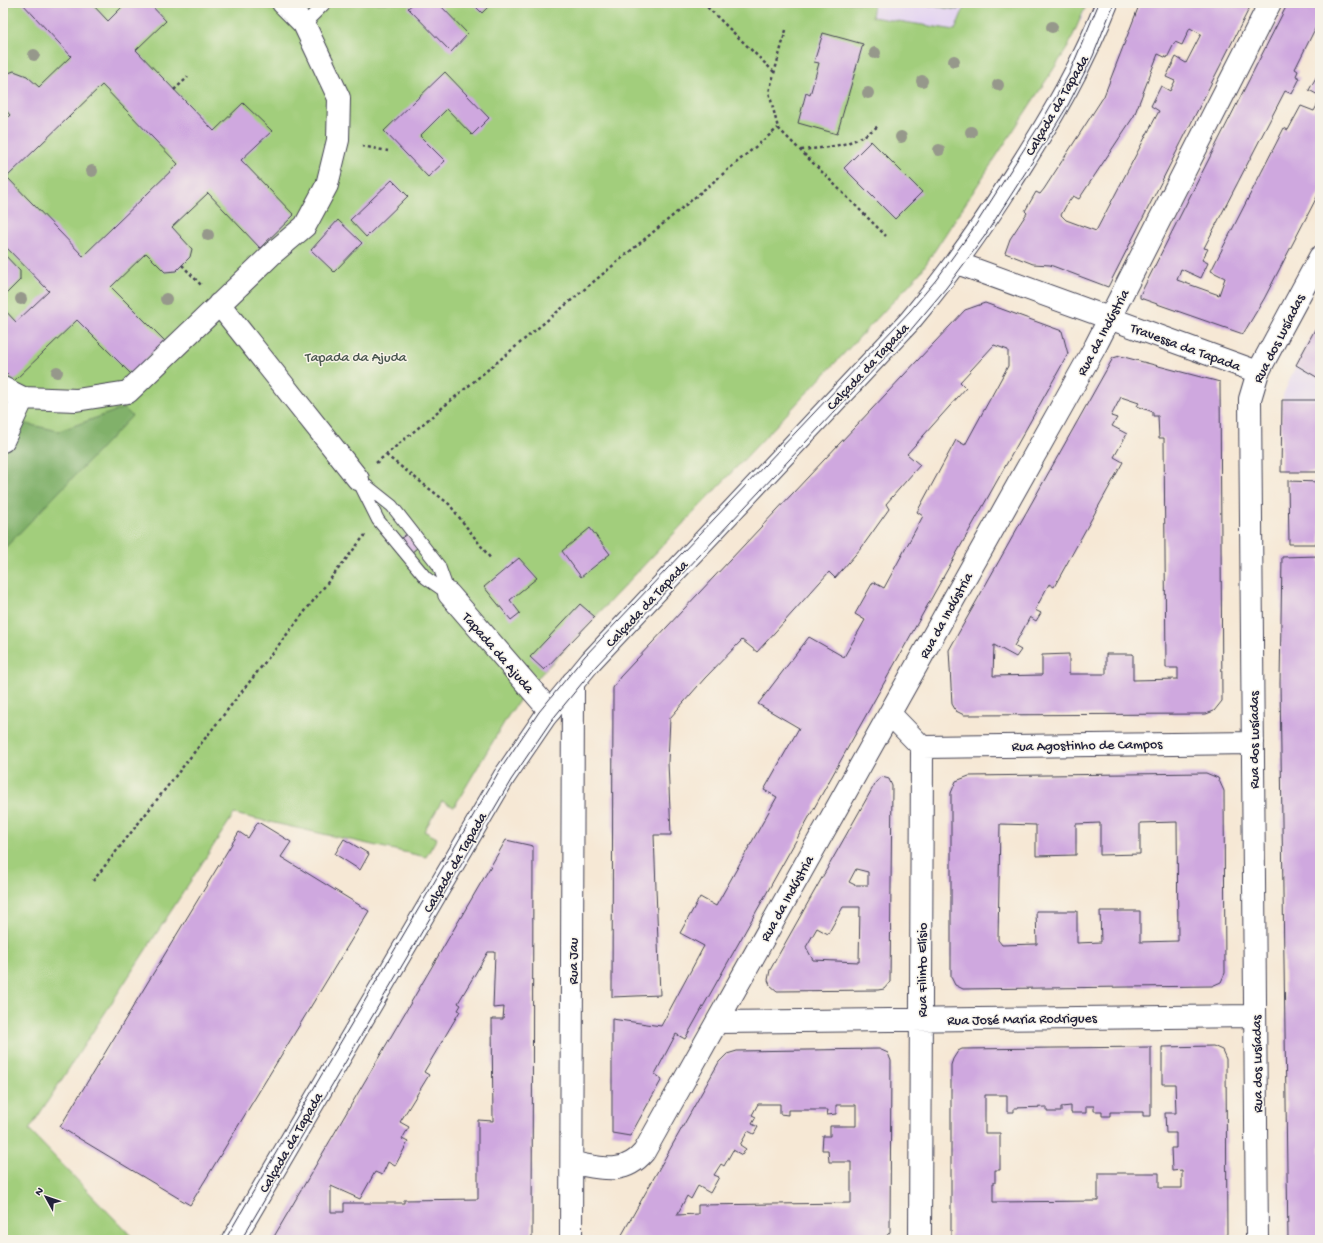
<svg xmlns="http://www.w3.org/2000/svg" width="1323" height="1243" font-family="'Gochi Hand',sans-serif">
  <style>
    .built { fill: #e3d3f2 }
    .green { fill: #a2ce7b; stroke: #62785b }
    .forest { fill: #81b16b; stroke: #526a53 }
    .building { fill: #cfa8df; fill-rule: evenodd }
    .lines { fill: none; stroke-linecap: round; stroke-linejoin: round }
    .service-casing { stroke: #424052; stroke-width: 14 }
    .minor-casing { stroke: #424052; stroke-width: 24 }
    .tertiary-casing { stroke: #424052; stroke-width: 24 }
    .path { stroke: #424052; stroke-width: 2.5; stroke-dasharray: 3 3; stroke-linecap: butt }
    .service { stroke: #fff; stroke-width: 12 }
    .minor { stroke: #fff; stroke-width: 22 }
    .tertiary { stroke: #fff; stroke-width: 22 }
    .tram { stroke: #22223b; stroke-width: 1 }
    .tree { fill: #96988b }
    .labels { text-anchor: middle; stroke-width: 3; stroke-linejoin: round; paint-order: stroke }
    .street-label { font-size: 14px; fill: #22223b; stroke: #f7f3e8 }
    .park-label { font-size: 14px; fill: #48564e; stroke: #f7f3e8 }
  </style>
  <rect width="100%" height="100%" fill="#f7f3e8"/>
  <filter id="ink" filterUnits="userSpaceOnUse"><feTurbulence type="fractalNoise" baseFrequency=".025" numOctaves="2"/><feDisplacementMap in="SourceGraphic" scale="8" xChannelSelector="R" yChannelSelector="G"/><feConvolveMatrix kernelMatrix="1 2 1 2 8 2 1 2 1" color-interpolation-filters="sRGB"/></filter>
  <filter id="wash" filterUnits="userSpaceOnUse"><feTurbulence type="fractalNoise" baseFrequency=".012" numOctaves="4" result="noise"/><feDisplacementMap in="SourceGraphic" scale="16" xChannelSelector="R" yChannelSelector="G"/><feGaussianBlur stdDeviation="0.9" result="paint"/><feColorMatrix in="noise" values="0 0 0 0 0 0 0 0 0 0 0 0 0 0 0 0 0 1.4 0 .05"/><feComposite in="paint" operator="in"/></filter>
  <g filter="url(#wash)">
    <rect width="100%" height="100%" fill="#f6e8d5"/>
    <path class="built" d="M874 3H1087L1081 21 955 30 872 17Z
      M1296 365 1320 379V472H1281L1283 395Z"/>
    <path class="green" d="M3 3H874L872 17 955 30 966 3H1087L1068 47 920 273 529 687 508 716 454 807 442 801 424 831 437 838 426 857 234 814 29 1130 135 1240H3Z
      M913 3H959L958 10Z"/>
    <path class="forest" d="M124 408 132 416 3 550V419L59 431Z"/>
    <g id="blocks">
      <path class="building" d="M22 3H91L108 21 126 3H149L166 21 136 50 214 131 243 103 272 131 241 160 294 215 260 248 208 193 172 227 192 249 190 257 176 271 165 272 146 253 111 287 165 341 131 374 77 320 14 381 3 370V308L16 322 49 291 3 244V122L10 115 3 107V75L14 71 27 76 39 87 71 56ZM102 85 178 164 83 256 7 177Z
        M414 3H438L468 34 451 52 408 8Z
        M472 3H492L482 13Z
        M1140 3H1252L1108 287 1050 265 1033 264 1005 253 1010 239 1027 213 1025 211 1036 192 1040 194 1044 189 1104 96ZM1190 28 1201 34 1186 63 1176 57 1166 77 1175 81 1170 91 1161 86 1151 106 1159 111 1096 231 1066 220 1061 215 1067 204 1073 196 1079 199 1134 116 1158 54 1167 58 1175 42 1182 45Z
        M1288 3H1320V19L1295 69 1298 71 1296 76 1300 78 1292 94 1285 91 1204 248 1208 249 1202 260 1208 263 1201 278 1181 269 1177 280 1219 295 1225 278 1211 271 1284 128 1288 130 1301 106 1314 111 1320 100V191L1264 299 1243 334 1140 298V295Z
        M823 33 863 44 837 134 798 123 806 93 810 95 819 63 814 62Z
        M445 72 489 118 472 135 447 109 420 136 445 161 428 177 384 131Z
        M1318 74H1320V96L1309 90Z
        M871 141 922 192 895 219 844 168Z
        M392 180 408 196 366 237 350 220Z
        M338 220 362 243 334 272 311 250Z
        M3 253 20 271V280L3 297Z
        M985 303 1062 331 1068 354 685 1039 676 1034 655 1074 662 1079 630 1136 612 1133V1019L661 1026 704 946 680 933 700 897 716 906 777 797 764 790 799 728 758 704 809 637 844 657 865 620 855 614 873 582 884 588 923 516 917 512 956 440 965 445 1008 366V350L994 345 960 382 966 388 907 454 920 465 886 504 889 509 862 547 835 578 829 572 757 652 742 640 705 678 670 718 668 762 671 835H654L660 995 612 997 613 688 620 677 965 310Z
        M1320 320V379L1296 365Z
        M1120 356 1220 382 1222 701 1214 711 1206 714 964 715 956 711 952 704 949 650 1113 358ZM1121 397 1139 403 1137 406 1153 412V416H1158L1159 438H1164L1166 668H1178V679L1133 680V654H1106V674H1069V654L1042 655V675L993 676 994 645 1016 657 1021 650 1014 646 1030 617 1036 621 1041 613 1035 610 1049 584 1054 587 1123 462 1114 457 1127 434 1112 426 1117 418 1111 416Z
        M1282 400H1320V472H1281Z
        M1288 481 1320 482V544H1289Z
        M590 528 610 554 581 577 562 551Z
        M407 534 417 548 411 553 400 539Z
        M1320 556V1240H1288L1280 683 1282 557Z
        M519 558 537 578 510 600 520 613 511 620 484 587Z
        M580 604 595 617 544 670 530 657Z
        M1206 773 1218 778 1224 791 1225 973 1221 982 1212 986 963 989 955 985 951 977V793L956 781 969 776ZM1177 822 1178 941 1140 942V911H1100L1101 942 1077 943V911H1036L1037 944 1002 945 998 940 1000 824 1036 825V856L1076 855V824L1100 823V855L1140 854V823Z
        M882 777 889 779 892 786 890 982 884 989 878 990 777 991 770 985 768 980 770 970 876 782ZM856 869 868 872V885H855L849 882ZM843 907H860L859 962 813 960 806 947 817 928 828 934Z
        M258 822 291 842 281 857 369 911 190 1205 60 1127 239 832 248 838Z
        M344 839 369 854 360 870 335 854Z
        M506 840 533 846 532 1240H272ZM488 952H495L493 1008 504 1007 503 1019H492L493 1121 478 1120V1199L404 1200V1203H344V1212H331V1186L360 1199 375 1172 382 1175 388 1162 395 1166 408 1142 402 1139 409 1127 400 1122 429 1075 424 1072 460 1011 458 1010 461 1005 458 1003Z
        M1213 1046 1222 1050 1226 1059 1227 1240H951V1065L953 1059 958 1051 962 1049 1151 1047V1116H1143V1112H1110V1116H1102V1111H1094V1106H1086V1113H1071V1106L1061 1107V1112H1047V1107L1014 1108V1112H1007V1095H985V1133H1000V1170H995V1183H993V1202L1098 1201V1173H1159V1188H1182V1170L1172 1171 1171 1148H1176V1133H1166L1165 1113H1176L1175 1084H1162V1047Z
        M879 1049 888 1053 891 1061 890 1232 883 1240H619L719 1062 727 1054 737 1051ZM758 1104H780V1114L788 1115V1110H828L827 1115 836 1114V1105H856V1126H830V1136H823L822 1150H828L829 1162H851V1203L698 1205V1214L677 1215 687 1196 691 1199 698 1186 710 1193 719 1177 714 1175 721 1164 724 1166 733 1150 742 1155 746 1149 740 1145 748 1131 754 1134 758 1127 752 1124 756 1117 752 1115Z"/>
    </g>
  </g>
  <g filter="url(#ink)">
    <use href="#blocks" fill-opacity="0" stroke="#424052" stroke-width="1"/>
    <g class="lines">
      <g class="service-casing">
        <path id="service" d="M304 24 325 3
          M358 479 392 506 439 566 449 594
          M359 482 378 520 426 578 449 594"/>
      </g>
      <g class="minor-casing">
        <path id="minor" d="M957 263 1258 372
          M219 304 358 479
          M3 388 23 398 76 400 128 392 273 253 305 226 327 185 338 140 339 98 304 24 283 3
          M3 441 23 398
          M449 594 550 711
          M890 714 922 747 920 1240
          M922 747 1253 743
          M717 1022 1255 1016
          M572 1163C599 1167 623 1177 644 1152L1095 347 1270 3
          M571 1240 573 682
          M1257 1240 1250 399 1258 372 1320 257"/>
      </g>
      <g class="tertiary-casing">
        <path id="tertiary" d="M233 1240 504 777 545 717 591 661 909 322C951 272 985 223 1019 169 1054 114 1083 64 1107 3"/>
      </g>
      <path class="path" d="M703 3 774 72
        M786 30 769 92 778 128 886 236
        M174 90 188 77
        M362 146 388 151
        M801 150C831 147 855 146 879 125
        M182 265 202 286
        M386 455 449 504 491 559
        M376 463 778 128
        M93 881 365 535"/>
      <use href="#service" class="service"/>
      <use href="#minor" class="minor"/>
      <use href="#tertiary" class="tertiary"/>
      <path class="tram" d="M225 1240 498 773 539 712 585 656 910 311 936 280 973 229 1042 121 1069 74 1099 3
        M241 1240 511 780 551 721 596 666 909 332 946 288 984 237 1054 128 1068 105 1093 56 1114 3"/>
    </g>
    <g class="tree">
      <circle cx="1052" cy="27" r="6"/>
      <circle cx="875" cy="53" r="6"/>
      <circle cx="34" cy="55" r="6"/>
      <circle cx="954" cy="61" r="6"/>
      <circle cx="922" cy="81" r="6"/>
      <circle cx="998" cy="85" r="6"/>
      <circle cx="868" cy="93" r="6"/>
      <circle cx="971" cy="132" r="6"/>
      <circle cx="901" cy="137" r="6"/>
      <circle cx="939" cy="150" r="6"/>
      <circle cx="92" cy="171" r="6"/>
      <circle cx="208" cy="235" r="6"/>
      <circle cx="21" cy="299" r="6"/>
      <circle cx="166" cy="299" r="6"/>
      <circle cx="57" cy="372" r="6"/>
    </g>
  </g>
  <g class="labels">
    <g class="street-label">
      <text transform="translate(1056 105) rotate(-60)" y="5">Calçada da Tapada</text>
      <text transform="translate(1102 332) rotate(-62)" y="5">Rua da Indústria</text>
      <text transform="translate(1278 338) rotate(-63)" y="5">Rua dos Lusíadas</text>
      <text transform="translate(1186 346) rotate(20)" y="5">Travessa da Tapada</text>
      <text transform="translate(867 366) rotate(-47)" y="5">Calçada da Tapada</text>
      <text transform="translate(646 603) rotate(-47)" y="5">Calçada da Tapada</text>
      <text transform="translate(945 615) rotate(-61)" y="5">Rua da Indústria</text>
      <text transform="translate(499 652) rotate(49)" y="5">Tapada da Ajuda</text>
      <text transform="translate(1253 740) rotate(-90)" y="5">Rua dos Lusíadas</text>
      <text transform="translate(1087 744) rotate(-1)" y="5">Rua Agostinho de Campos</text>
      <text transform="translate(454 862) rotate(-60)" y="5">Calçada da Tapada</text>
      <text transform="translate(786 898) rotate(-61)" y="5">Rua da Indústria</text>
      <text transform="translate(572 961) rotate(-90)" y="5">Rua Jau</text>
      <text transform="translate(921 970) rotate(-90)" y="5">Rua Filinto Elísio</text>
      <text transform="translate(1022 1018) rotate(-1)" y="5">Rua José Maria Rodrigues</text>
      <text transform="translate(1256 1064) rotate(-91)" y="5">Rua dos Lusíadas</text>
      <text transform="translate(290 1142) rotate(-60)" y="5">Calçada da Tapada</text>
    </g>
    <g class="park-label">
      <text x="356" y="361">Tapada da Ajuda</text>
    </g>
  </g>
  <rect width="1323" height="1243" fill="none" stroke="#f7f3e8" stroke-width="16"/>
  <g transform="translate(46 1197) rotate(310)" stroke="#f7f3e8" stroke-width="3" paint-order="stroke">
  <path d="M0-3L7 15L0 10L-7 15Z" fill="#22223b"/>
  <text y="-6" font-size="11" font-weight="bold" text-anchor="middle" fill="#22223b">N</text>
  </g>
</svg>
